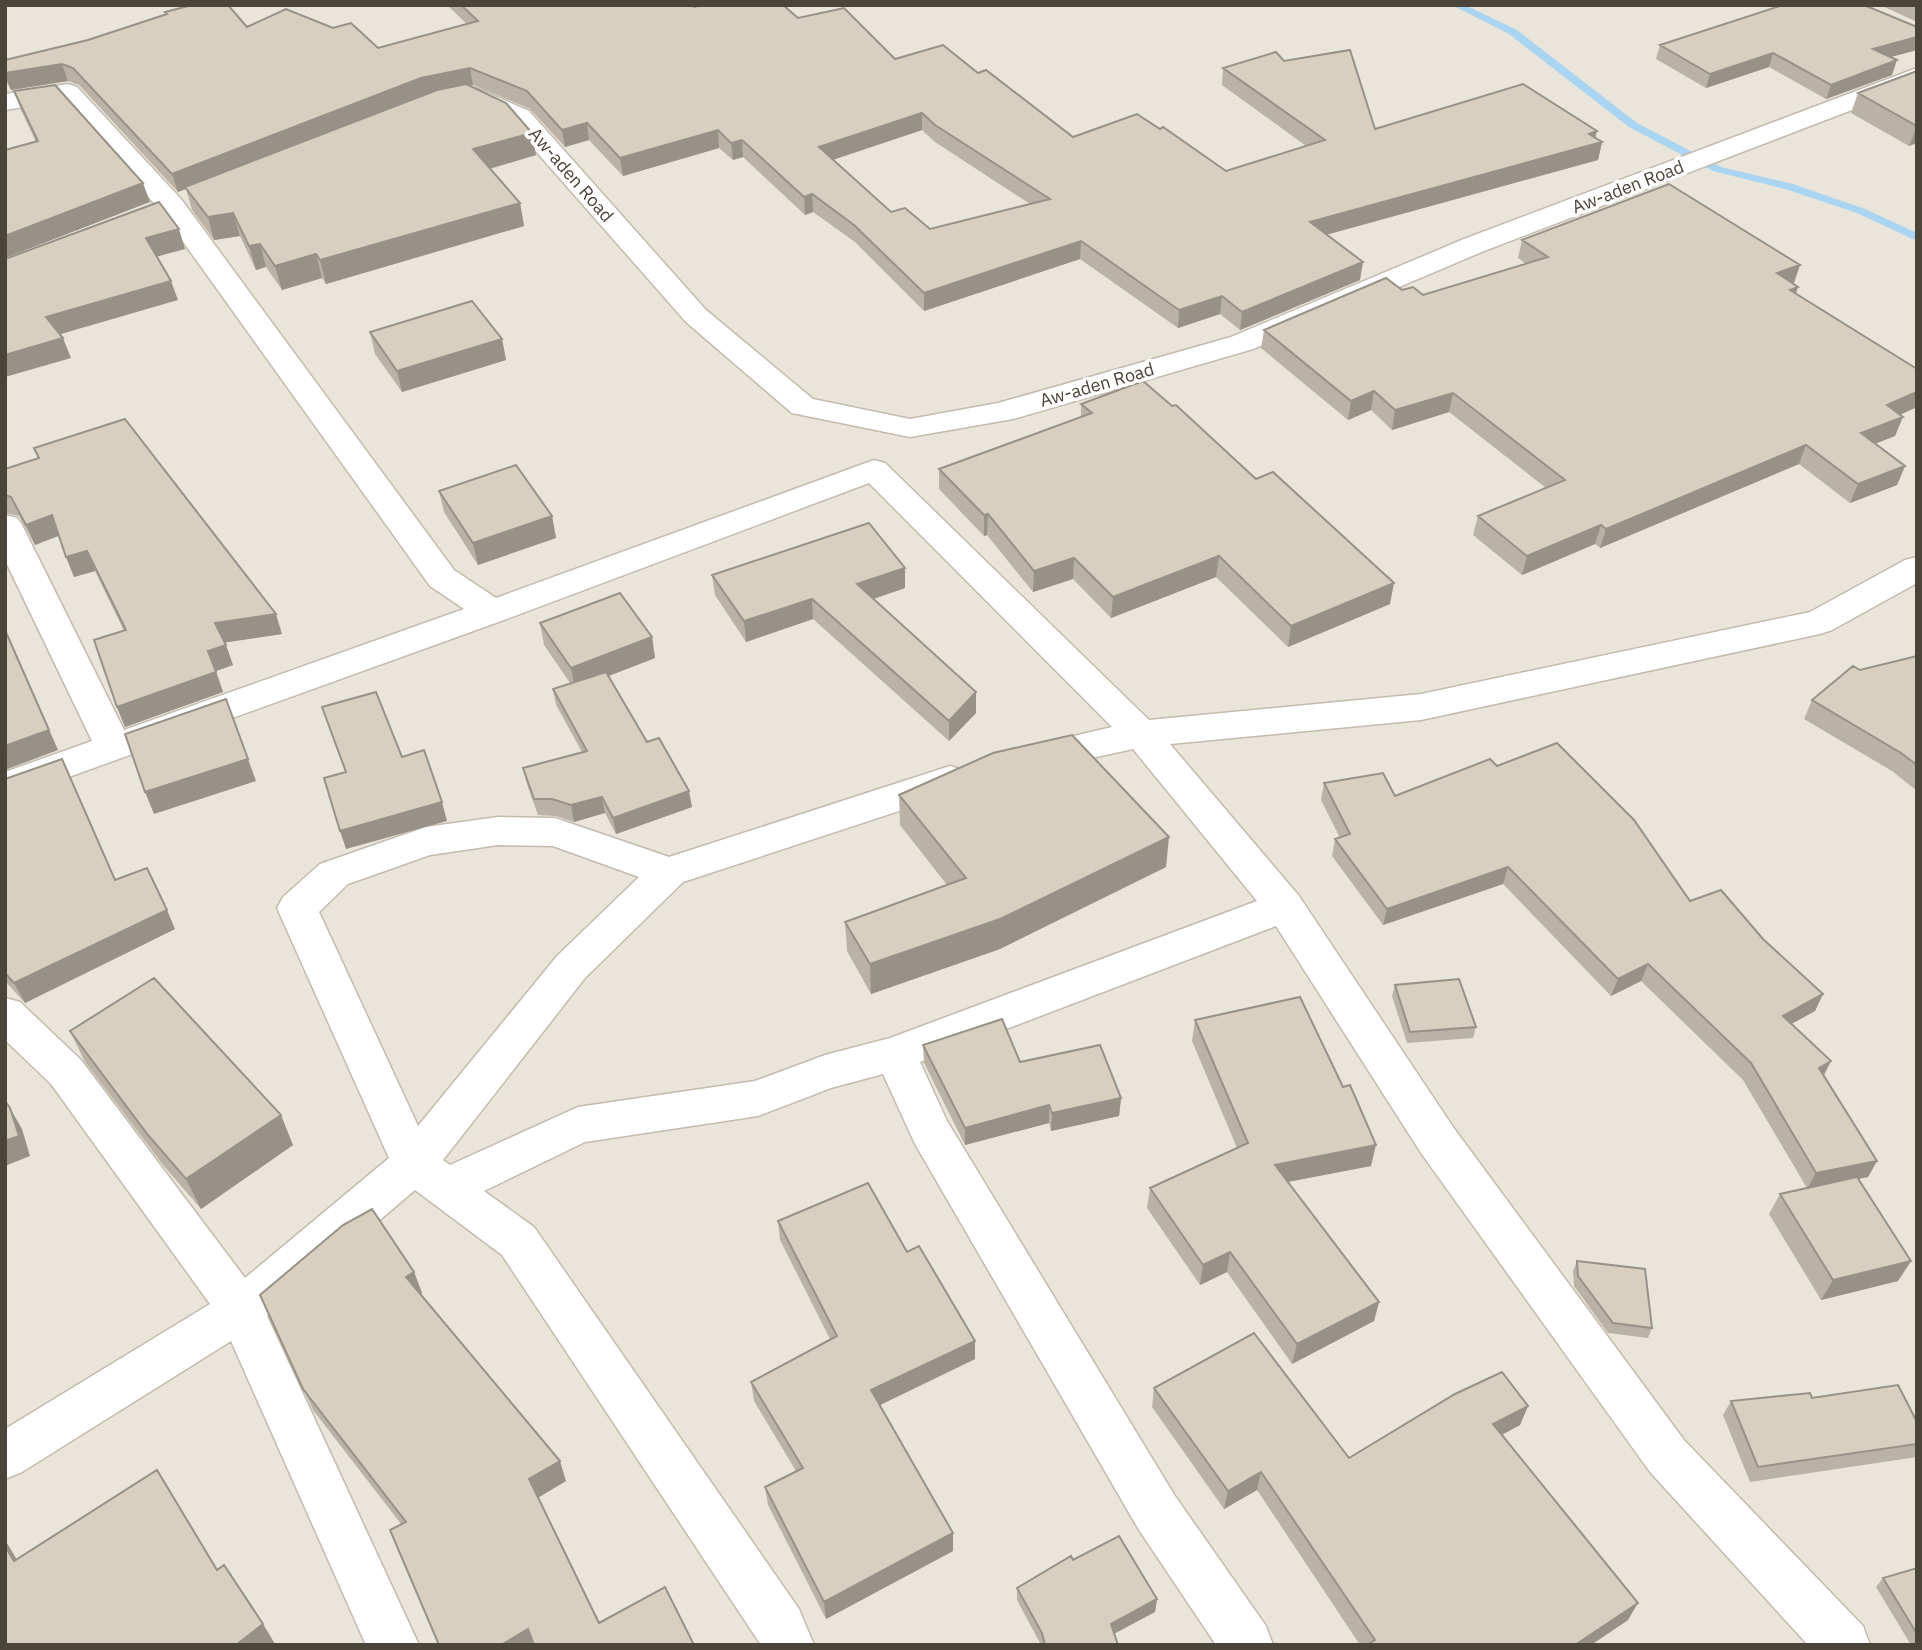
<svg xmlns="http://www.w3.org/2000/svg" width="1922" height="1650" font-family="'IBM Plex Sans',sans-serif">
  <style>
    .residential { fill: #eae5da }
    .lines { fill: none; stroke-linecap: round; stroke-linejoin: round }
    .stream { fill: #a9d4f2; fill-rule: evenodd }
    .minor-casing { stroke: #c2bbae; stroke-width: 3 }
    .minor { fill: #fff; fill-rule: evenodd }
    .wall { fill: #bab2a6; fill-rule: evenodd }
    .shaded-wall { fill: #979187 }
    .building { fill: #d8cfc1; stroke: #979187; stroke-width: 2; fill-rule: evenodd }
    .labels { text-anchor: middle; stroke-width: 7; stroke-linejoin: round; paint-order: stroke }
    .far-street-label { font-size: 18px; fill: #4b4439; stroke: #fff }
  </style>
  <rect width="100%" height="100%" fill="#f6f3ec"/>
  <path class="residential" d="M5 5H1917V1645H5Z"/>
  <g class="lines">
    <path class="stream" d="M1452 5H1465L1517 30 1637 123 1721 167 1793 184 1865 209 1917 233V241L1857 213 1785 189 1713 171 1629 127 1509 34Z"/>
    <g class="minor-casing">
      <path id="minor" d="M1917 68V85L1484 251 1253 349 1013 419 910 437 792 413 686 322 511 123 460 102 456 97 460 92 474 88 483 91 529 111 706 310 813 399 910 419 998 403 1231 337 1464 239Z
        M68 84 77 87 181 199 454 570 496 598 874 460 885 463 1149 720 1421 694 1810 612 1905 560 1917 557V583L1832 630 1820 634 1421 720 1170 744 1299 896 1453 1127 1684 1440 1863 1626 1870 1645H1808L1650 1472 1421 1153 1276 926 920 1062 947 1121 1175 1496 1266 1626 1273 1645H1216L1139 1530 915 1144 883 1074 831 1088 758 1116 585 1142 484 1191 534 1227 799 1609 814 1645H761L502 1255 415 1190 267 1316 419 1645H366L231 1341 22 1472 5 1479V1429L210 1304 51 1084 5 1040V998L20 1002 81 1060 245 1278 389 1158 277 908 283 897 320 864 426 827 498 817 555 818 669 857 950 766 963 770 969 780 963 790 683 882 585 978 443 1160 450 1165 578 1107 755 1081 825 1055 890 1038 1257 901 1133 749 1032 771 1019 767 1013 758 1019 749 1112 727 869 483 504 620 5 800V772L92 741 5 560V515L17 518 22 525 124 730 464 609 430 586 161 211 62 101 5 110V94ZM498 845 553 846 639 877 557 956 418 1126 319 912 348 884 430 855Z"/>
    </g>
    <use href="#minor" class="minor"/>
  </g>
  <path class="wall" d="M447 5H691L694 7 798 18 895 59 978 73 1073 137 1226 171 1306 146 1222 85 1223 68 1284 61 1375 129 1595 138 1602 142 1598 160 1326 235 1360 280 1240 330 1220 314 1178 328 1080 259 924 311 855 242 813 212 805 215 743 157 733 160 719 148 623 176 589 140 565 147 530 109 473 85 470 86 536 155 490 169 520 203 524 226 326 284 322 278 282 290 266 267 256 270 240 236 214 240 192 210 186 189 178 192 79 85 68 81 11 90 5 79V60L88 40 166 15 165 12 247 27 378 48 467 24ZM922 130 935 142 1030 204 930 229 891 212 833 160Z
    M1880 5H1917V22Z
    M1917 27V50L1891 57 1892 75 1826 99 1769 67 1706 88 1656 59 1660 45Z
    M1917 71V143L1909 146 1851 113 1858 93Z
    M14 91 150 202 36 142 21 110Z
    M1522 240 1794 283 1796 294 1917 369V407L1900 415 1895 436 1875 444 1905 466 1897 485 1850 503 1799 464 1600 548 1595 544 1522 575 1473 535 1478 516 1546 488 1449 412 1392 430 1371 410 1348 420 1261 348 1264 330 1402 290 1423 295 1526 264 1518 258Z
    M370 332 502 339 506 360 402 392 375 354Z
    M1081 404 1390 604 1288 647 1216 577 1111 618 1073 579 1033 592 987 535 984 536 939 489V469L1081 417Z
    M34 448 282 634 224 642 233 665 216 671 223 692 125 727 117 707 124 631 95 571 74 577 59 536 35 545 19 516 5 513V469L38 458Z
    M439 491 552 516 556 538 478 565 444 512Z
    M905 568V588L874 599 976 713 949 741 813 619 746 642 715 595 712 575Z
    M540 623 652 637 655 658 608 676 647 742 692 807 616 834 605 813 574 822 556 816 538 815 527 784 523 768 582 752 556 705 553 689 570 683 544 645Z
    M1917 656V791L1892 771 1804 719 1812 700 1860 670Z
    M1497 766 1690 901 1763 939 1823 994 1815 1011 1791 1024 1877 1161 1868 1177 1858 1179 1911 1261 1898 1281 1821 1300 1769 1214 1780 1194 1807 1188 1743 1080 1641 981 1611 996 1503 884 1383 925 1332 856 1335 839 1340 838 1321 800 1324 783 1395 796Z
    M5 779 115 880 175 929 25 1003 5 981Z
    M899 795 1166 867 1000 949 871 994 847 951 845 922 947 885 900 825Z
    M1395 985 1476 1027 1473 1038 1407 1043 1392 996Z
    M1195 1020 1371 1166 1288 1182 1379 1302 1374 1321 1292 1364 1227 1272 1200 1285 1147 1208 1150 1188 1237 1148 1192 1041Z
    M70 1031 293 1145 201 1209 163 1165 85 1062Z
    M923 1045 1020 1062 1121 1098 1119 1116 1051 1131 1049 1123 965 1145 924 1063Z
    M778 1221 907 1252 975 1359 879 1405 953 1533V1551L826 1619 768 1505 765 1487 796 1471 754 1401 751 1382 830 1339 780 1240Z
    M1577 1261 1652 1328 1648 1338 1608 1333 1574 1286 1573 1271Z
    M414 1272 422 1293 420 1294 566 1481 538 1497 599 1623 694 1645H439L401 1524 313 1410 260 1295Z
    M1154 1388 1349 1458 1528 1406 1520 1425 1502 1435 1628 1620 1591 1645H1360L1257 1490 1224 1509 1152 1407Z
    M1812 1398 1917 1422V1457L1750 1482 1723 1415 1731 1401Z
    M1073 1560 1157 1599 1155 1612 1114 1633 1118 1645H1041L1017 1600V1588Z
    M1917 1568V1645H1911L1876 1587 1883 1578Z"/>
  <path class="shaded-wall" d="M1917 37V50L1868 63 1873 49Z
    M1773 53 1769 67 1706 88 1710 74Z
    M1897 60 1892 75 1826 99 1831 85Z
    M62 64 68 81 11 90 5 75V73Z
    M470 68 473 85 424 96 178 192 172 174 421 78Z
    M922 113V130L820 164 819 147Z
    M587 123 589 140 565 147 562 130Z
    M1917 126V143L1909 146Z
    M718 130 719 148 623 176 620 158Z
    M1597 131 1593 145 1602 142 1598 160 1307 240 1310 222Z
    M532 133 536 155 478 172 473 149Z
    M742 140 743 157 733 160 731 143Z
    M143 183 150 202 5 258V236Z
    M812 194 813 212 805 215 804 197Z
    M520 203 524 226 326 284 320 260Z
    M233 213 240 236 214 240 208 217Z
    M179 229 185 249 152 258 146 238Z
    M1081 241 1080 259 924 311V293Z
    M260 244 266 267 256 270 249 246Z
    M316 254 322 278 282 290 275 266Z
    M1363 262 1360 280 1240 330 1242 312Z
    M1800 265 1794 283 1771 292 1777 273Z
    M171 281 178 300 54 336 46 317Z
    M1798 287 1792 306 1790 290Z
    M1222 296 1220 314 1178 328 1179 310Z
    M63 338 71 358 5 377V355Z
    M502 339 506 360 402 392 397 371Z
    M1374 391 1371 410 1348 420 1351 401Z
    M1917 392V407L1879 424 1887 405Z
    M1453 393 1449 412 1392 430 1395 410Z
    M1903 417 1895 436 1853 452 1861 433Z
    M1806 445 1799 464 1600 548 1606 529Z
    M1905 466 1897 485 1850 503 1858 484Z
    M988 514 987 535 984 536V515Z
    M52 515 60 535 35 545 26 525Z
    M552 516 556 538 478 565 473 543Z
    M1601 525 1595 544 1522 575 1527 556Z
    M87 551 95 571 74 577 66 557Z
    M1219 556 1216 577 1111 618 1113 597Z
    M1074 558 1073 579 1033 592 1034 571Z
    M905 568V588L858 604 857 584Z
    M1394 583 1390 604 1288 647 1291 626Z
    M812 599 813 619 746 642 744 621Z
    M276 614 282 634 222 643 215 623Z
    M652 637 655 658 575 689 571 668Z
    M226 645 233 665 216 671 208 651Z
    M13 647 58 750 5 770V746Z
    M216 672 223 692 125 727 117 707Z
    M976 692V713L949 741V721Z
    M248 759 256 781 154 814 145 792Z
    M689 791 692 807 616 834 613 818Z
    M602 797 605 813 574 822 571 805Z
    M442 802 447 821 346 849 340 831Z
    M1169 837 1166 867 1000 949 871 994 870 964Z
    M1508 867 1503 884 1383 925 1387 909Z
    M167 910 175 929 25 1003 14 983Z
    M1648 964 1641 981 1611 996 1618 979Z
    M1823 994 1815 1011 1775 1033 1783 1016Z
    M1831 1061 1823 1077 1819 1068Z
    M1121 1098 1119 1116 1051 1131 1052 1113Z
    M1049 1105V1123L965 1145V1128Z
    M10 1108 22 1129 30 1156 5 1166V1141Z
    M281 1115 293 1145 201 1209 186 1179Z
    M1376 1145 1371 1166 1271 1185 1275 1165Z
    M1877 1161 1868 1177 1807 1189 1816 1173Z
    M1230 1252 1227 1272 1200 1285 1203 1265Z
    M1911 1261 1898 1281 1821 1300 1833 1280Z
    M414 1272 422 1293 414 1298 406 1277Z
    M1379 1302 1374 1321 1292 1364 1297 1344Z
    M975 1341V1359L872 1409 871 1390Z
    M1528 1406 1520 1425 1486 1443 1493 1424Z
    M560 1461 566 1481 536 1499 529 1479Z
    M1261 1472 1257 1490 1224 1509 1228 1491Z
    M953 1533V1551L826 1619 824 1602Z
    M5 1540 30 1581 14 1561 5 1546Z
    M1157 1599 1155 1612 1110 1636 1111 1624Z
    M1638 1603 1628 1620 1591 1645H1575Z
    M263 1624 275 1644 274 1645H236Z
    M528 1629 534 1645H501Z"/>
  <path class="building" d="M192 5H228L247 27 286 9 333 28 351 23 378 48 478 21 461 5H691L694 7 702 5H783L798 18 844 8 895 59 943 45 978 73 986 70 1073 137 1137 114 1160 129 1163 127 1226 171 1325 140 1223 68 1276 52 1284 61 1350 50 1375 129 1523 84 1597 131 1589 134 1602 142 1310 222 1363 262 1242 312 1222 296 1179 310 1081 241 924 293 854 225 812 194 804 197 742 140 731 143 718 130 620 158 587 123 562 130 527 91 470 68 421 78 172 174 73 68 62 64 5 73V60L88 40 167 14 165 12ZM922 113 935 125 1050 199 930 229 905 208 891 212 819 147Z
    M1783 5H1864L1917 27V37L1873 49 1897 60 1831 85 1773 53 1710 74 1660 45Z
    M1917 71V126L1858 93Z
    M466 84 506 103 532 133 473 149 520 203 320 260 316 254 275 266 260 244 249 246 233 213 208 217 185 187 437 90Z
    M55 85 143 183 5 236V150L38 141 14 91Z
    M1669 184 1800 265 1777 273 1798 287 1790 290 1917 369V392L1887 405 1903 417 1861 433 1905 466 1858 484 1806 445 1606 529 1601 525 1527 556 1478 516 1565 480 1453 393 1395 410 1374 391 1351 401 1264 330 1386 278 1402 290 1413 287 1423 295 1548 257 1522 240Z
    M159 202 179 229 146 238 171 281 46 317 63 338 5 355V259Z
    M472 301 502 339 397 371 370 332Z
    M1143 381 1172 406 1176 405 1256 479 1273 472 1394 583 1291 626 1219 556 1113 597 1074 558 1034 571 988 514 984 515 939 469 1092 413 1081 404Z
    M125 419 276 614 215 623 226 645 208 651 216 672 117 707 94 640 126 630 87 551 66 557 52 515 26 525 11 497 5 495V469L39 458 34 448Z
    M516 465 552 516 473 543 439 491Z
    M869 523 905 568 857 584 976 692 949 721 812 599 744 621 712 575Z
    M620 593 652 637 571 668 540 623Z
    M5 630 49 730 5 746Z
    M1917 656V765L1901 753 1812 700 1853 666 1860 670Z
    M606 672 647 742 659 738 689 791 613 818 602 797 571 805 552 799H534L523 768 587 751 553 689Z
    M376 692 402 757 424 750 442 802 340 831 324 778 346 772 322 707Z
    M226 699 248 759 145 792 125 734Z
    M1072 735 1169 837 1000 919 870 964 845 922 966 878 899 795 993 753Z
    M1557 743 1634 820 1690 901 1721 890 1763 939 1823 994 1783 1016 1831 1061 1819 1068 1877 1161 1816 1173 1751 1063 1648 964 1618 979 1508 867 1387 909 1335 839 1350 834 1324 783 1383 773 1395 796 1490 759 1497 766Z
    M62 759 115 880 147 868 167 910 14 983 5 973V779Z
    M154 978 281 1115 186 1179 148 1135 70 1031Z
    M1459 979 1476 1027 1410 1032 1395 985Z
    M1300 997 1343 1087 1350 1085 1376 1145 1275 1165 1379 1302 1297 1344 1230 1252 1203 1265 1150 1188 1248 1143 1195 1020Z
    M1002 1019 1020 1062 1100 1045 1121 1098 1052 1113 1049 1105 965 1128 923 1045Z
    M5 1101 10 1108 19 1136 5 1141Z
    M1857 1177 1911 1261 1833 1280 1780 1194Z
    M868 1183 907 1252 919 1246 975 1341 871 1390 953 1533 824 1602 765 1487 803 1468 751 1382 837 1336 778 1221Z
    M372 1209 414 1272 406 1277 560 1461 529 1479 599 1623 665 1587 694 1645H534L528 1629 501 1645H439L390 1530 406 1522 303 1389 260 1295 343 1225Z
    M1577 1261 1645 1269 1652 1328 1613 1323 1578 1276Z
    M1254 1333 1349 1458 1455 1394 1502 1372 1528 1406 1493 1424 1638 1603 1575 1645H1367L1375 1640 1261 1472 1228 1491 1154 1388Z
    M1898 1385 1917 1422V1444L1758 1467 1731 1401 1810 1393 1812 1398Z
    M157 1470 217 1570 224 1565 263 1624 236 1645H5V1546L14 1561Z
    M1119 1536 1157 1599 1111 1624 1118 1645H1045L1042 1633 1017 1588 1071 1556 1073 1560Z
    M1917 1568V1634L1883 1578Z"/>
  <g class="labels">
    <g class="far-street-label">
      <text transform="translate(571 175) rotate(49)" y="6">Aw-aden Road</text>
      <text transform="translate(1628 187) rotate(-21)" y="6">Aw-aden Road</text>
      <text transform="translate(1097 385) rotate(-16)" y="6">Aw-aden Road</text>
    </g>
  </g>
  <rect width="1922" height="1650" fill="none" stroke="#4b4439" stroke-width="14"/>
</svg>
